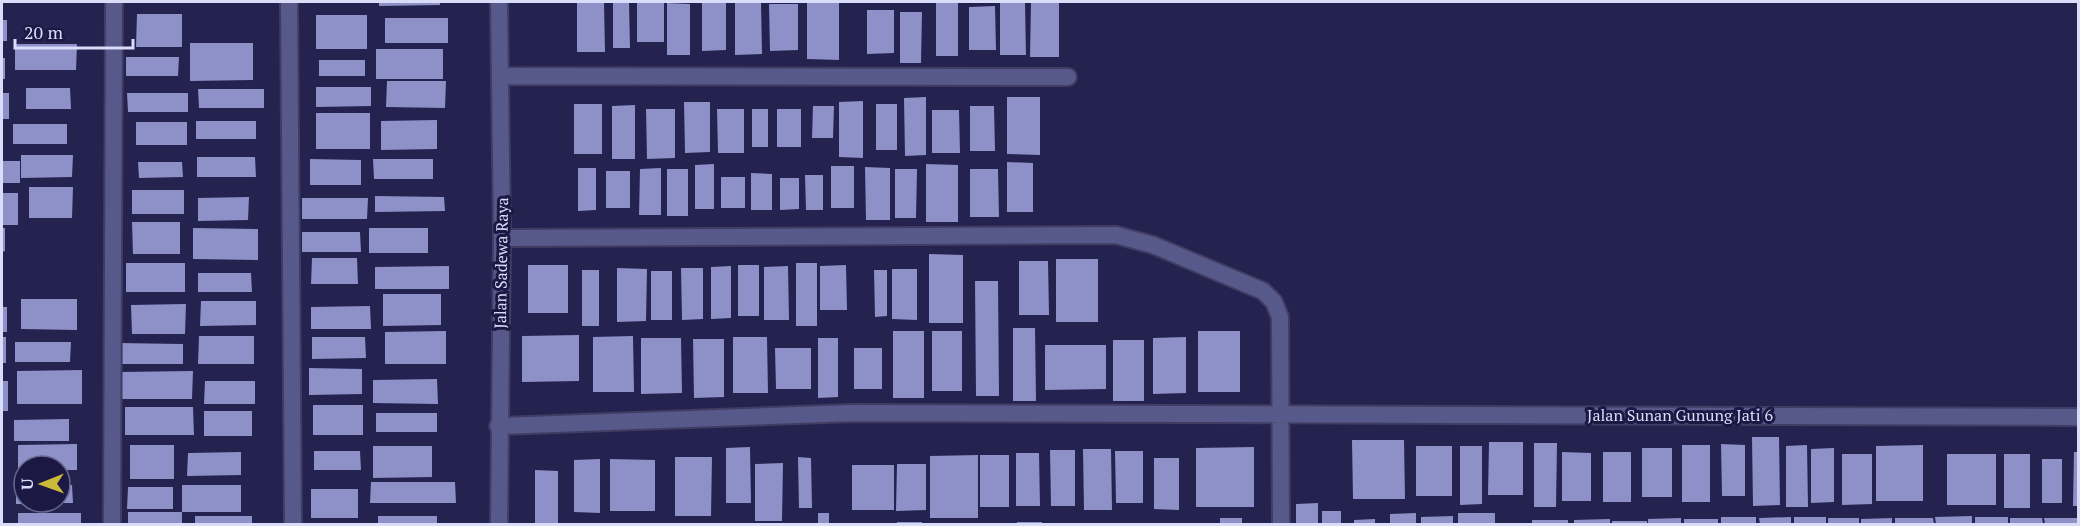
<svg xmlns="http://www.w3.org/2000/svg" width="2080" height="526" font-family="'PT Serif',serif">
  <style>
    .building { fill: #8e91c8 }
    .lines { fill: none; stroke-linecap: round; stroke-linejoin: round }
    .minor-casing { stroke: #403c63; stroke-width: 20 }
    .minor { stroke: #57598a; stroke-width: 16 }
    .labels { text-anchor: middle; stroke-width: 6; stroke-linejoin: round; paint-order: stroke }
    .street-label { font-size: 16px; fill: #daddfa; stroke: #1b1844 }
  </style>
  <rect width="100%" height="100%" fill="#24224f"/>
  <path class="building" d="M379 2H440V5L379 6Z
    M577 2H604L605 52H577Z
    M613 2H629L630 48H613Z
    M637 2H664V42H637Z
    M735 2H761L762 54 735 55Z
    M807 2H839V60L807 59Z
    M958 2V56H936V3Z
    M1000 2H1025L1026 55H1000Z
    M1031 2H1059V57H1030Z
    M667 3 690 4V55H667Z
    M702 3H726V50L702 51Z
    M769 4H798V50L770 51Z
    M995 6 996 50H969V7Z
    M867 10H894V53L867 54Z
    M900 12H922L921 63H900Z
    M137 14H182V47H136Z
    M316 15H367V49H316Z
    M385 18H448V43H385Z
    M2 20H7V41H2Z
    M190 43H253V80L190 81Z
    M15 44H77L76 70H15Z
    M376 49H443V79H376Z
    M126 57H179L178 76H126Z
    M2 58H5V79H2Z
    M319 60H365V76H319Z
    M387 81H446L445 108 386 107Z
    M316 87H371V106L316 107Z
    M26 88H70L71 109H26Z
    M198 89H264V108H199Z
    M2 93H9V119H2Z
    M127 93H188V112H128Z
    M926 97V155L905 156 904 98Z
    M1007 97H1040V155L1007 154Z
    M863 101V158L839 157V102Z
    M684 102H710V152L685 153Z
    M574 104H602V154H574Z
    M876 104H897V150H876Z
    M635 105V159H612V106Z
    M813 106H834L833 138H812Z
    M970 106H994L995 151H970Z
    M646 109H675V158L647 159Z
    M717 109H744V153H718Z
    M752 109H768V147H752Z
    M777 109H801V147H777Z
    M932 110H959L960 153H932Z
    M316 113H370V149H316Z
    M437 120V149L381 150V121Z
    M196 121H256V139H196Z
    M136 122H187V145H136Z
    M13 124H67V144H13Z
    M21 155H73L72 177 21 178Z
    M197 157H255L256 177H197Z
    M310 159 361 160V185H310Z
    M373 159H433V179H374Z
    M2 161H20V183H2Z
    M138 162H182L183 177 139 178Z
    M1007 162 1033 163V212H1007Z
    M714 164V209H695V165Z
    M926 164 958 165V222H926Z
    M831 166H854V208H831Z
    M865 167 890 168V220H866Z
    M578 168H596V210L578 211Z
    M661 168V215H639L640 169Z
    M667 169H688V216H667Z
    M895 169H917L916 218H895Z
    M970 169H998L999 217H970Z
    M606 171H630V208H606Z
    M751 173 772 174V210H751Z
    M805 175H823V210H806Z
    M721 177H745V208H721Z
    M780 178H799V209L780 210Z
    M29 187H73L72 218H29Z
    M132 190H184V214H132Z
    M2 193H18V225H2Z
    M375 196 444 197 445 211 375 212Z
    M249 197 248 220 198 221V198Z
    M302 198H368L367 219H302Z
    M132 222H180V254H133Z
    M2 228H5V251L2 252Z
    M193 228 258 229V260L193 259Z
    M369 228H428V253H369Z
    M302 232H360L361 252H302Z
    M929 254 963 255V323H929Z
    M312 258H357L358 284H311Z
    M1056 259H1098V322H1056Z
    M1019 261H1048L1049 315H1019Z
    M126 263H185V292H126Z
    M796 263H817V326H796Z
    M528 265H568V313H528Z
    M738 265H759V316H738Z
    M846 265 847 310H820V266Z
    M449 266V289H375V267Z
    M731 266V318L711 319V267Z
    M788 266 789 320H764V267Z
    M617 268 647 269 646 321 617 322Z
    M681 268H703V319L682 320Z
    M892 269H917V320L892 319Z
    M582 270H599V326H582Z
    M874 270H887V316L875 317Z
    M651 271H672V320H651Z
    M198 273H251L252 292H198Z
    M975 281H998L999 396H976Z
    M383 294H441V325L383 326Z
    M21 299H77V330L21 329Z
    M201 301H256V325L200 326Z
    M186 304 185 334H132L131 305Z
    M370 306 371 329H311V307Z
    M2 307H7V332H2Z
    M1013 328H1035L1036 401H1013Z
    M446 331V364H385V332Z
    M893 331H924V398H893Z
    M932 331H962V391H932Z
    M1198 331H1240V392H1198Z
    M579 335V381L522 382V336Z
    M199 336H254V364H198Z
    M633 336 634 392H593V337Z
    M2 337H6V363H2Z
    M312 337H365L366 358 312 359Z
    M733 337H767L768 393H733Z
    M1186 337V393L1153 394V338Z
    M641 338H681L682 393 641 394Z
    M818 338H838V397L818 398Z
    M693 339H724V397L694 398Z
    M1113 340H1144V401H1113Z
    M15 342H71L70 362H15Z
    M119 343 183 344V364H119Z
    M1045 345H1106V389L1045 390Z
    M775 348H811V389H776Z
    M854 348H882V389H854Z
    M309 368 362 369V394L309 395Z
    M82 370V404H17V371Z
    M193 371 192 399H120V372Z
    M437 379 438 404 373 403V380Z
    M2 381H8V411H2Z
    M205 381H255V404H204Z
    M313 405H363V435H313Z
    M125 407H193L194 435H125Z
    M204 411H252V436H204Z
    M376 413H437V432H376Z
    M69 419V441H14V420Z
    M1752 437H1779L1780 505 1753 506Z
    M1352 440H1404L1405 499H1353Z
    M1489 442H1523V495H1488Z
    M1534 443H1557L1556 507H1534Z
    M77 444V470H60V466H24V470H18V445Z
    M1721 444 1745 445V496H1722Z
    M130 445H174V479H130Z
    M1682 445H1710V502H1682Z
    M1807 445 1808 507H1786V446Z
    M1923 445V501H1876V446Z
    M373 446H432V477L373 478Z
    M1416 446H1452V496H1416Z
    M1460 446H1482V504L1460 505Z
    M750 447 751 503H726V448Z
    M1254 447V507H1196V448Z
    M1642 448H1672V497H1642Z
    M1834 448V502L1811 503V449Z
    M1083 449H1111L1112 510H1084Z
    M1050 450H1075V506H1051Z
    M314 451H360L361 470H314Z
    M1115 451H1143V503H1116Z
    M241 452V475L187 476 188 453Z
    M1562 452 1591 453V501H1562Z
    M1603 452H1631V502H1603Z
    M2074 452H2078V506H2073Z
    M1016 453H1039L1040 506H1016Z
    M1842 454H1872V504L1842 505Z
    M1947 454H1996V505H1947Z
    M2004 454H2030V508H2004Z
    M978 455V518H930V456Z
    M980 455H1009V507H980Z
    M675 457H712L711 516H675Z
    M798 457 811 458 812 508H799Z
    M1154 458H1179V510L1154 509Z
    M600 459V513L574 512V460Z
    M610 459 655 460V511H610Z
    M2042 459H2062V503H2042Z
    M783 463 782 521H755V464Z
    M897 464H926V510L896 511Z
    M852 465H894V510H852Z
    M535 470 558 471V524H535Z
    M371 482H455L456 503H370Z
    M16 485H24V504H16Z
    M60 485H72L73 503H60Z
    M182 485H241V512H182Z
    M128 487H173V509H127Z
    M311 489H358V518H311Z
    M1318 503V524H1296V504Z
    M1322 511H1341V524H1322Z
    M128 512H182V524H128Z
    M18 513H81V524H18Z
    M818 513H829V524H818Z
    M1416 513V524H1390V514Z
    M1458 513H1495V524H1458Z
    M195 516H252V524H195Z
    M378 516H437V524H378Z
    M1453 516V524H1421V517Z
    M1972 516V524H1936L1935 517Z
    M1721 517H1756V524H1721Z
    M1791 517V524H1760L1759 518Z
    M1794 517H1826V524H1794Z
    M1975 517H2008V524H1975Z
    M1220 518H1242V524H1220Z
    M1681 518V524H1648V519Z
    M1828 518H1859V524H1828Z
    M1892 518V524H1861V519Z
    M1895 518H1933L1934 524H1895Z
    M2010 518H2042L2043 524H2010Z
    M2044 518H2078V524H2045Z
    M1375 519V524H1354V520Z
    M1610 519V524H1574V520Z
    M1684 519H1718V524H1684Z
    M1532 520H1568V524H1532Z
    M1612 521H1647V524H1612Z
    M897 522H922V524H897Z
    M1017 522H1042V524H1017Z"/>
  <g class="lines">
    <g class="minor-casing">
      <path id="minor" d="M289 2 293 524
        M501 76 1068 77
        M502 238 1116 235 1153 245 1263 291 1274 302 1280 317 1281 524
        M498 426 853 413 2078 417
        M112 524 114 2
        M499 524 502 238 499 2"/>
    </g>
    <use href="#minor" class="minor"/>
  </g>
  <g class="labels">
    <g class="street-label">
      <text transform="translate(501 263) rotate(-89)" y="6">Jalan Sadewa Raya</text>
      <text x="1680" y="421">Jalan Sunan Gunung Jati 6</text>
    </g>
  </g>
  <rect width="2080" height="526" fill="none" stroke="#daddfa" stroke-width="6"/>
  <g transform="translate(42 484) rotate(269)"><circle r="28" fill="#1b1844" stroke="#67678d" stroke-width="1.5"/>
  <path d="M0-4.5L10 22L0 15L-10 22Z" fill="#caba39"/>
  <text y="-9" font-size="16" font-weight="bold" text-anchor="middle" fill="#daddfa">U</text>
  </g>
  <path d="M15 39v9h118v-9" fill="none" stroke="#daddfa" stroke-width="3"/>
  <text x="24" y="39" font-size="18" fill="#daddfa" stroke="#1b1844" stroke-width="4.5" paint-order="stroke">20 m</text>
</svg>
